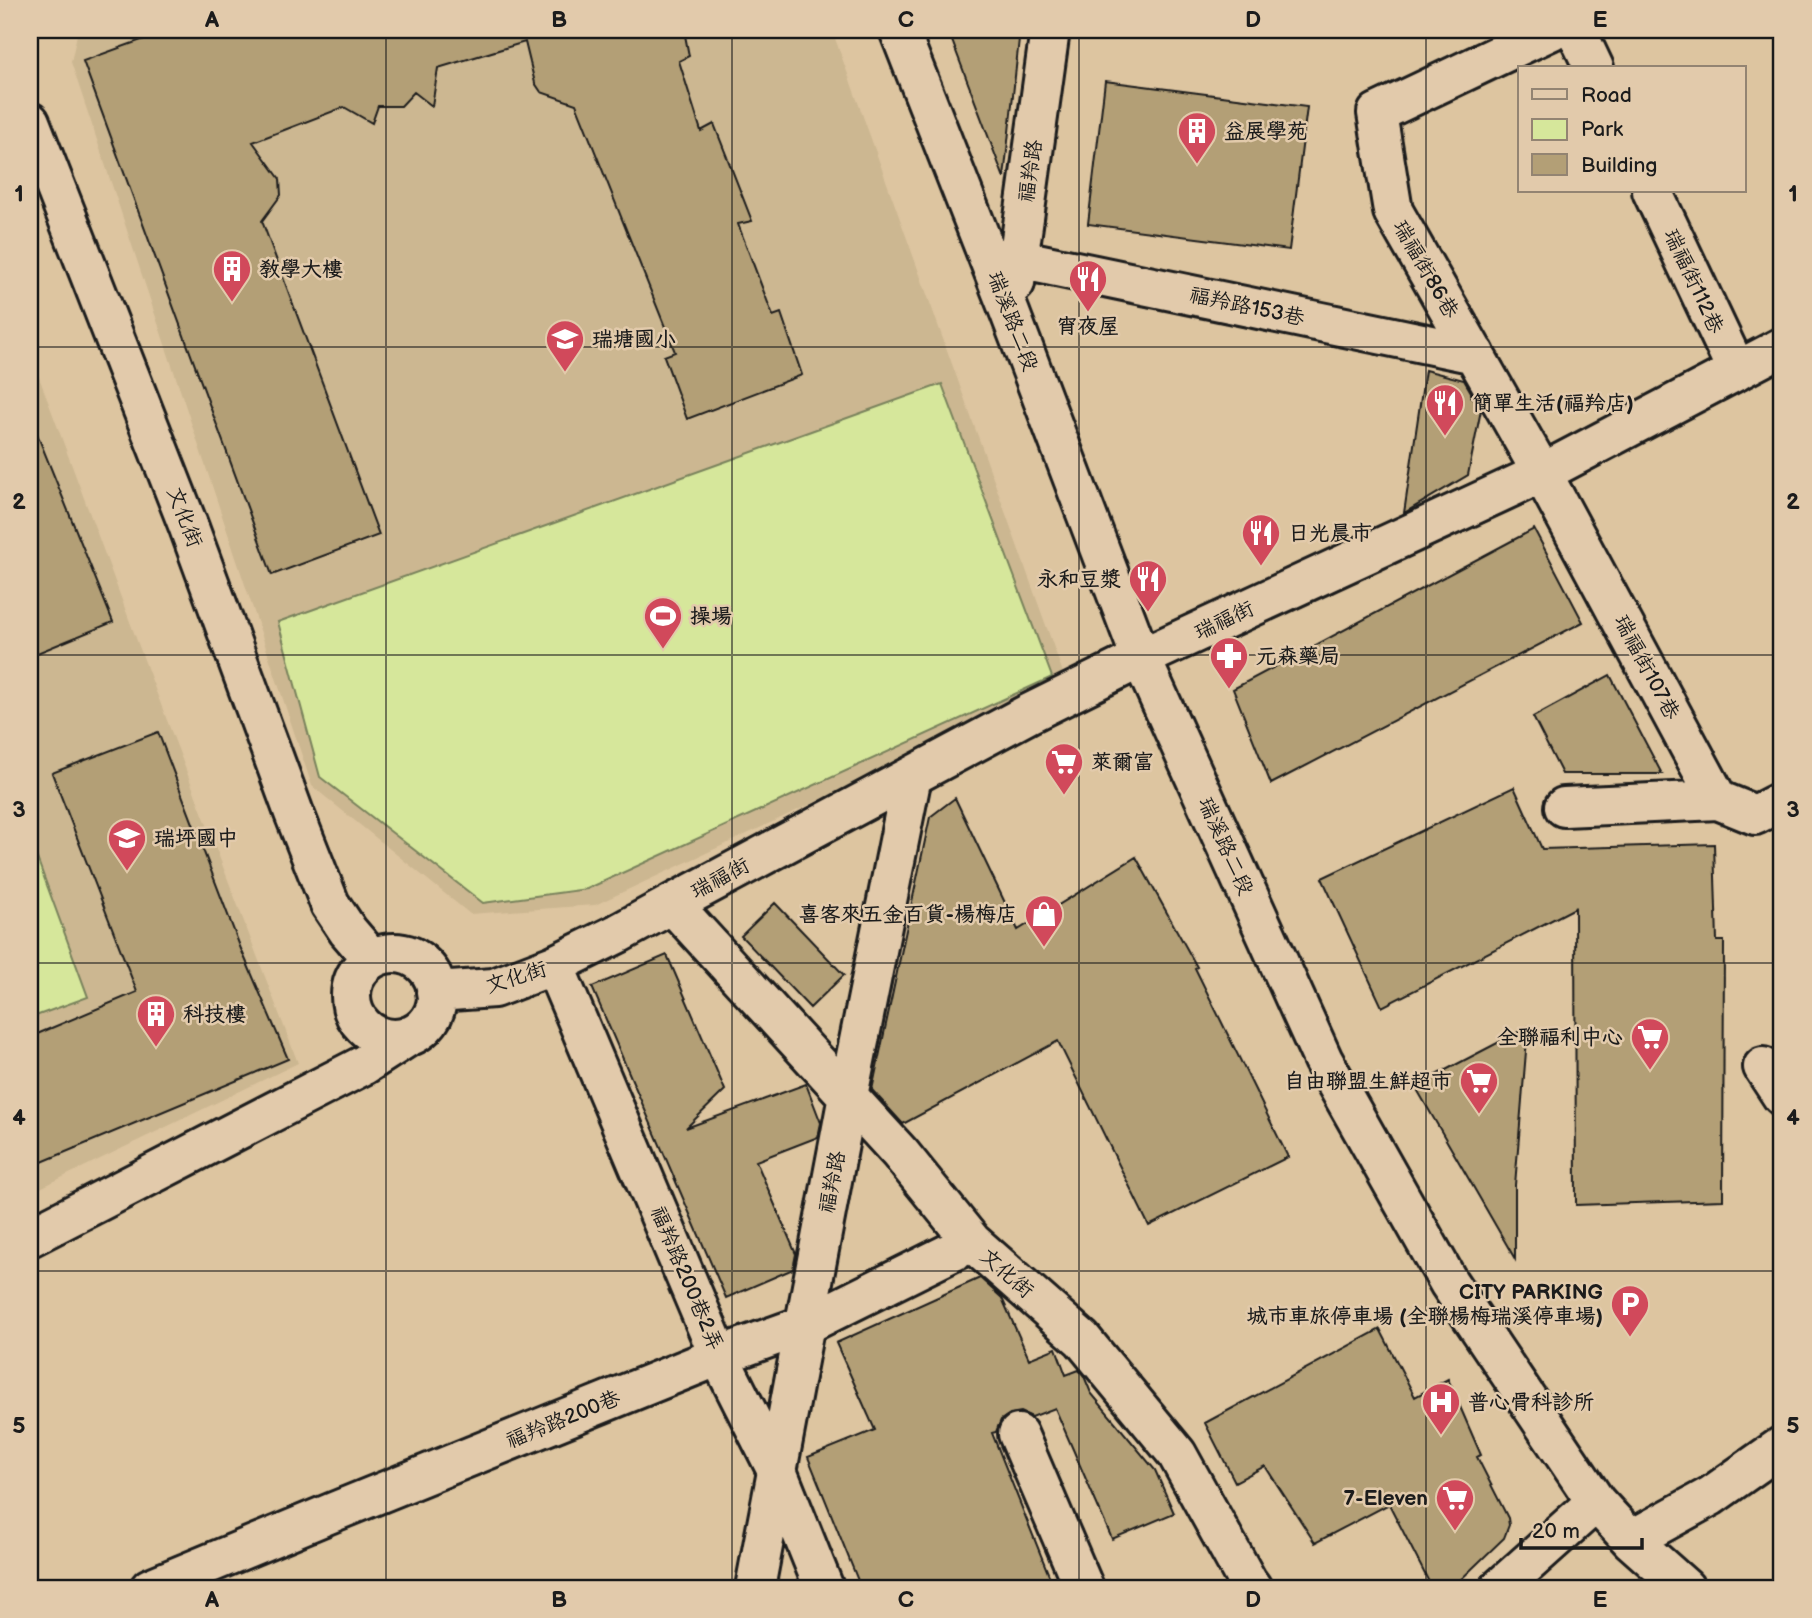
<svg xmlns="http://www.w3.org/2000/svg" width="1812" height="1618" font-family="'Balsamiq Sans','LXGW WenKai TC',sans-serif">
  <style>
    .built { fill: #ccb791 }
    .green { fill: #d6e79b; stroke: #79825c; stroke-width: 2 }
    .building { fill: #b39f76; stroke: #1c1c1c; stroke-width: 2 }
    .lines { fill: none; stroke-linecap: round; stroke-linejoin: round }
    .minor-casing { stroke: #1c1c1c; stroke-width: 44 }
    .minor { stroke: #e2caab; stroke-width: 38 }
    .grid { fill: none; stroke: #1c1c1c; stroke-width: 2; stroke-opacity: 0.55 }
    .labels { text-anchor: middle; stroke-width: 5; stroke-linejoin: round; paint-order: stroke }
    .poi-label { font-size: 21px; font-weight: bold; fill: #1c1c1c; stroke: #e2caab; text-anchor: start }
    .street-label { font-size: 21px; fill: #1c1c1c; stroke: #e2caab }
    .neatline { fill: none; stroke: #1c1c1c; stroke-width: 2.5 }
    .grid-label { font-size: 23px; text-anchor: middle; font-weight: bold; fill: #1c1c1c }
  </style>
  <rect width="100%" height="100%" fill="#ddc5a0"/>
  <filter id="ink" filterUnits="userSpaceOnUse"><feTurbulence type="fractalNoise" baseFrequency=".0143" numOctaves="2"/><feDisplacementMap in="SourceGraphic" scale="14" xChannelSelector="R" yChannelSelector="G"/><feConvolveMatrix kernelMatrix="1 2 1 2 8 2 1 2 1" color-interpolation-filters="sRGB"/></filter>
  <g filter="url(#ink)">
    <path class="built" d="M78 30H832L1067 684 595 905 470 914 312 786 71 62Z
      M30 353 152 681 298 1063 30 1193Z"/>
    <path class="green" d="M942 384 1052 677 587 889 483 903 320 777 278 622Z
      M30 839 88 997 30 1018Z"/>
    <path class="building" d="M169 30H684L689 56 679 61 701 131 714 124 752 221 738 224 773 316 781 313 802 375 687 419 664 356 675 352 576 104 541 92 535 83 525 42 438 68 432 106 414 92 401 106H378L372 123 344 107 253 142 280 179 281 195 262 221 379 535 272 575 83 61Z
      M948 30H1020L1004 178Z
      M1105 81 1307 107 1289 250 1088 224Z
      M1425 370 1464 380 1471 392V397L1474 398 1481 410 1468 475 1404 513Z
      M30 419H31L113 622 30 656Z
      M1534 529 1583 622 1271 784 1233 689Z
      M1610 675 1662 774H1562L1533 717Z
      M158 732 241 949 288 1059 30 1167V1037L137 992 52 773Z
      M1514 787 1542 849 1714 844 1717 941H1724L1723 1200 1576 1205 1575 908 1382 1007 1322 878Z
      M955 798 1018 930 1136 857 1197 967 1195 968 1288 1157 1149 1226 1058 1041 903 1124 872 1090 930 817Z
      M775 903 844 975 810 1008 741 936Z
      M667 955 725 1090 686 1128 806 1084 821 1123 818 1137 756 1161 796 1254 793 1269 726 1298 592 987Z
      M1528 1027 1515 1185V1259L1415 1086Z
      M980 1278 1002 1298 1029 1359 1056 1348 1066 1375 1079 1370 1084 1376 1091 1393 1155 1470 1174 1513 1112 1539 1055 1408 1032 1417 1021 1412 1010 1414 1001 1420 996 1432 992 1433 1054 1588H861L808 1457 875 1430 836 1343Z
      M1380 1329 1415 1397 1448 1379 1481 1455 1477 1457 1508 1518 1509 1525 1504 1538 1452 1588H1432L1389 1504 1315 1543 1265 1466 1235 1482 1205 1423Z"/>
    <g class="lines">
      <g class="minor-casing">
        <path id="minor" d="M899 30 1010 313 1141 658 1323 1060 1449 1283 1596 1502 1631 1540 1685 1588
          M1552 30 1377 113 1393 211 1542 473 1718 800 1755 815 1782 801
          M1576 30 1594 68
          M30 122 188 525 294 813 330 904 348 931 372 959
          M1652 191 1737 371
          M1018 259 1475 354
          M1015 283 1050 30
          M1564 807 1718 800
          M672 904 1028 714 1141 658 1542 473 1782 347
          M351 996a43 43 0 1 1 86 0a43 43 0 1 1-86 0Z
          M554 965 719 1356 777 1471 824 1588
          M436 992 494 988 554 965 619 933 672 904 900 1153 972 1242 1082 1339 1177 1454 1247 1581 1252 1588
          M1763 1067 1782 1096
          M30 1237 364 1065 409 1036
          M1018 1434 1084 1588
          M1631 1540 1711 1496 1782 1446
          M150 1588 331 1513 719 1356 805 1325 972 1242
          M755 1588 848 1096 912 776
          M1500 1588 1596 1502"/>
      </g>
      <use href="#minor" class="minor"/>
    </g>
  </g>
  <path class="grid" d="M386 30V1588M732 30V1588M1079 30V1588M1426 30V1588M30 347H1782M30 655H1782M30 963H1782M30 1271H1782"/>
  <defs>
    <g id="building-pin" transform="scale(2.0125)"><path d="M0 17L-7.5 6A9.5 9.5 0 1 1 7.5 6Z" fill="#d1495b" stroke="#e2caab"/><path d="M-4-6H4V6H1V3H-1V6H-4ZM-2.5-4.3h1.7v1.8h-1.7ZM.8-4.3h1.7v1.8H.8ZM-2.5-1h1.7V.8h-1.7ZM.8-1h1.7V.8H.8Z" fill="#fff"/></g>
    <g id="restaurant-pin" transform="scale(2.0125)"><path d="M0 17L-7.5 6A9.5 9.5 0 1 1 7.5 6Z" fill="#d1495b" stroke="#e2caab"/><path d="M-5-6h1v4h1v-4h1v4h1v-4h1v5L-1.5 .5V6h-2V.5L-5-1ZM5-6V6H3V1.5H1.5Q1.5-4 5-6Z" fill="#fff"/></g>
    <g id="school-pin" transform="scale(2.0125)"><path d="M0 17L-7.5 6A9.5 9.5 0 1 1 7.5 6Z" fill="#d1495b" stroke="#e2caab"/><path d="M0-5L7-2L0 1L-7-2ZM-4 1L0 2.5L4 1V4Q0 6-4 4Z" fill="#fff"/></g>
    <g id="stadium-pin" transform="scale(2.0125)"><path d="M0 17L-7.5 6A9.5 9.5 0 1 1 7.5 6Z" fill="#d1495b" stroke="#e2caab"/><path d="M0-5a6.5 5 0 1 0 0 10a6.5 5 0 1 0 0-10ZM-3.5-1.8h7v3.6h-7Z" fill="#fff"/></g>
    <g id="pharmacy-pin" transform="scale(2.0125)"><path d="M0 17L-7.5 6A9.5 9.5 0 1 1 7.5 6Z" fill="#d1495b" stroke="#e2caab"/><path d="M-2-6h4v4h4v4h-4v4h-4v-4h-4v-4h4Z" fill="#fff"/></g>
    <g id="supermarket-pin" transform="scale(2.0125)"><path d="M0 17L-7.5 6A9.5 9.5 0 1 1 7.5 6Z" fill="#d1495b" stroke="#e2caab"/><path d="M-6-5.5h2.5l.6 2H6L4.5 2H-2.5L-4.4-4H-6ZM-1.5 3.2a1.3 1.3 0 1 0 .1 0ZM3 3.2a1.3 1.3 0 1 0 .1 0Z" fill="#fff"/></g>
    <g id="shop-pin" transform="scale(2.0125)"><path d="M0 17L-7.5 6A9.5 9.5 0 1 1 7.5 6Z" fill="#d1495b" stroke="#e2caab"/><path d="M-5-2.5h2.3a2.7 3.5 0 0 1 5.4 0H5L5.5 6h-11ZM-1.5-2.5h3a1.5 2.3 0 0 0-3 0Z" fill="#fff"/></g>
    <g id="parking-pin" transform="scale(2.0125)"><path d="M0 17L-7.5 6A9.5 9.5 0 1 1 7.5 6Z" fill="#d1495b" stroke="#e2caab"/><path d="M-3.5-5.5H1a3.5 3.5 0 0 1 0 7H-1V5.5H-3.5ZM-1-3.4V-.6H.8a1.4 1.4 0 0 0 0-2.8Z" fill="#fff"/></g>
    <g id="hospital-pin" transform="scale(2.0125)"><path d="M0 17L-7.5 6A9.5 9.5 0 1 1 7.5 6Z" fill="#d1495b" stroke="#e2caab"/><path d="M-5-5h3v3.5h4V-5h3V5h-3V1.5h-4V5h-3Z" fill="#fff"/></g>
  </defs>
  <g fill-rule="evenodd">
    <use href="#building-pin" x="1197" y="131"/>
    <use href="#building-pin" x="232" y="269"/>
    <use href="#restaurant-pin" x="1088" y="279"/>
    <use href="#school-pin" x="565" y="339"/>
    <use href="#restaurant-pin" x="1445" y="403"/>
    <use href="#restaurant-pin" x="1261" y="533"/>
    <use href="#restaurant-pin" x="1148" y="579"/>
    <use href="#stadium-pin" x="663" y="616"/>
    <use href="#pharmacy-pin" x="1229" y="656"/>
    <use href="#supermarket-pin" x="1064" y="762"/>
    <use href="#school-pin" x="127" y="838"/>
    <use href="#shop-pin" x="1044" y="914"/>
    <use href="#building-pin" x="156" y="1014"/>
    <use href="#supermarket-pin" x="1650" y="1037"/>
    <use href="#supermarket-pin" x="1479" y="1081"/>
    <use href="#parking-pin" x="1630" y="1304"/>
    <use href="#hospital-pin" x="1441" y="1402"/>
    <use href="#supermarket-pin" x="1455" y="1498"/>
  </g>
  <g class="labels">
    <g class="poi-label">
      <text x="1224" y="138">益展學苑</text>
      <text x="259" y="276">教學大樓</text>
      <text x="1088" y="333" text-anchor="middle">宵夜屋</text>
      <text x="592" y="346">瑞塘國小</text>
      <text x="1472" y="410">簡單生活(福羚店)</text>
      <text x="1288" y="540">日光晨市</text>
      <text x="1121" y="586" text-anchor="end">永和豆漿</text>
      <text x="690" y="623">操場</text>
      <text x="1256" y="663">元森藥局</text>
      <text x="1091" y="769">萊爾富</text>
      <text x="154" y="845">瑞坪國中</text>
      <text x="1017" y="921" text-anchor="end">喜客來五金百貨-楊梅店</text>
      <text x="183" y="1021">科技樓</text>
      <text x="1623" y="1044" text-anchor="end">全聯福利中心</text>
      <text x="1452" y="1088" text-anchor="end">自由聯盟生鮮超市</text>
      <text x="1603" y="1299" text-anchor="end">CITY PARKING<tspan x="1603" dy="24">城市車旅停車場 (全聯楊梅瑞溪停車場)</tspan></text>
      <text x="1468" y="1409">普心骨科診所</text>
      <text x="1428" y="1505" text-anchor="end">7-Eleven</text>
    </g>
    <g class="street-label">
      <text transform="translate(1030 171) rotate(-82)" y="7">福羚路</text>
      <text transform="translate(1426 269) rotate(60)" y="7">瑞福街86巷</text>
      <text transform="translate(1694 281) rotate(65)" y="7">瑞福街112巷</text>
      <text transform="translate(1247 306) rotate(12)" y="7">福羚路153巷</text>
      <text transform="translate(1013 321) rotate(69)" y="7">瑞溪路二段</text>
      <text transform="translate(185 517) rotate(69)" y="7">文化街</text>
      <text transform="translate(1224 620) rotate(-25)" y="7">瑞福街</text>
      <text transform="translate(1647 667) rotate(62)" y="7">瑞福街107巷</text>
      <text transform="translate(1226 846) rotate(66)" y="7">瑞溪路二段</text>
      <text transform="translate(720 878) rotate(-28)" y="7">瑞福街</text>
      <text transform="translate(516 977) rotate(-17)" y="7">文化街</text>
      <text transform="translate(832 1182) rotate(-79)" y="7">福羚路</text>
      <text transform="translate(1007 1273) rotate(41)" y="7">文化街</text>
      <text transform="translate(687 1278) rotate(67)" y="7">福羚路200巷2弄</text>
      <text transform="translate(563 1419) rotate(-22)" y="7">福羚路200巷</text>
    </g>
  </g>
  <rect width="1812" height="1618" fill="none" stroke="#e2caab" stroke-width="77"/>
  <rect x="1518" y="66" width="228" height="126" fill="#e2caab" stroke="#938472" stroke-width="2"/>
  <rect x="1532" y="89" width="35" height="10" fill="#e2caab" stroke="#938472" stroke-width="2"/>
  <text x="1581" y="102" font-size="21" fill="#1c1c1c">Road</text>
  <rect x="1532" y="119" width="35" height="21" fill="#d6e79b" stroke="#938472" stroke-width="2"/>
  <text x="1581" y="136" font-size="21" fill="#1c1c1c">Park</text>
  <rect x="1532" y="154" width="35" height="21" fill="#b39f76" stroke="#938472" stroke-width="2"/>
  <text x="1581" y="172" font-size="21" fill="#1c1c1c">Building</text>
  <path d="M1521 1538v10h121v-10" fill="none" stroke="#1c1c1c" stroke-width="3.5"/>
  <text x="1532" y="1538" font-size="21" fill="#1c1c1c" stroke="#e2caab" stroke-width="5" paint-order="stroke">20 m</text>
  <rect x="38" y="38" width="1735" height="1542" class="neatline"/>
  <g class="grid-label">
    <text x="212" y="27">A</text>
    <text x="559" y="27">B</text>
    <text x="906" y="27">C</text>
    <text x="1253" y="27">D</text>
    <text x="1600" y="27">E</text>
    <text x="19" y="201">1</text>
    <text x="1793" y="201">1</text>
    <text x="19" y="509">2</text>
    <text x="1793" y="509">2</text>
    <text x="19" y="817">3</text>
    <text x="1793" y="817">3</text>
    <text x="19" y="1125">4</text>
    <text x="1793" y="1125">4</text>
    <text x="19" y="1433">5</text>
    <text x="1793" y="1433">5</text>
    <text x="212" y="1607">A</text>
    <text x="559" y="1607">B</text>
    <text x="906" y="1607">C</text>
    <text x="1253" y="1607">D</text>
    <text x="1600" y="1607">E</text>
  </g>
</svg>
